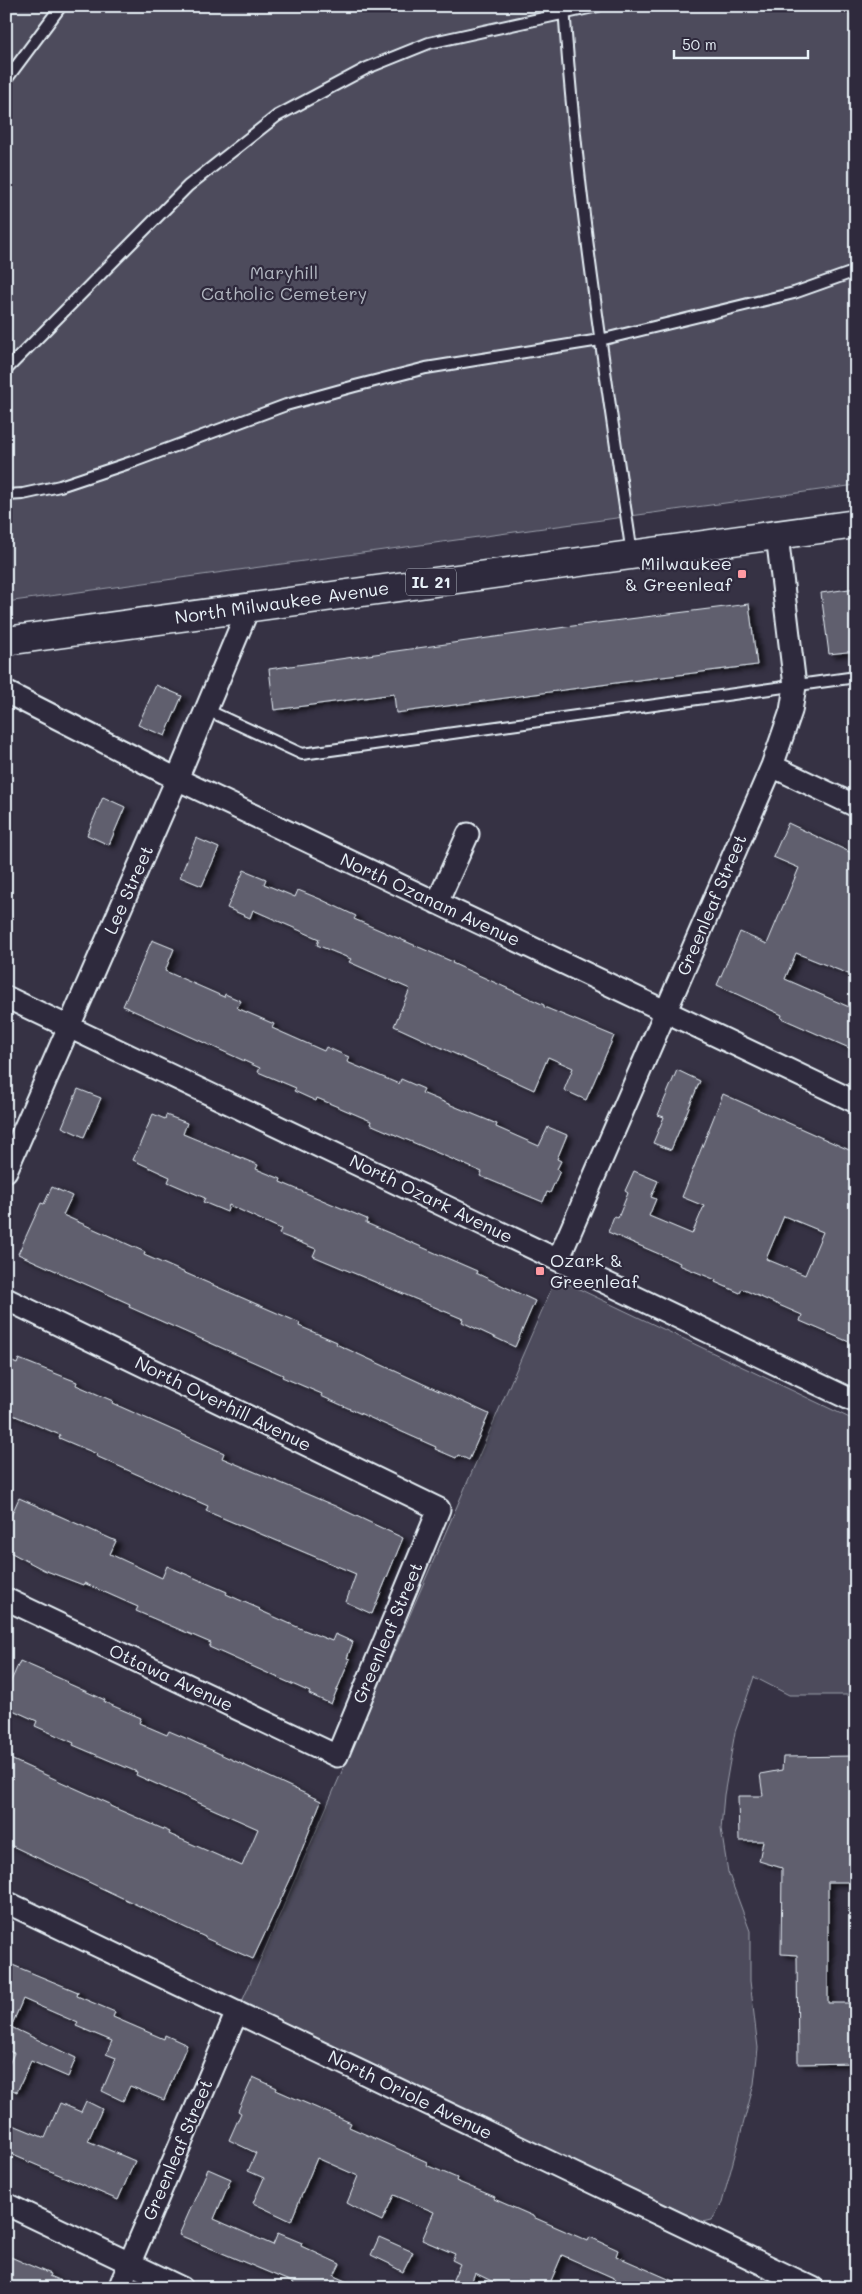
<svg xmlns="http://www.w3.org/2000/svg" width="862" height="2294" font-family="Mali,sans-serif">
  <style>
    .green { fill: #4d4b5c; stroke: #9a9eaa }
    .building { fill: #605e6e; stroke: #e8f1f8; fill-rule: evenodd; filter: url(#shadow) }
    .lines { fill: none; stroke-linecap: round; stroke-linejoin: round }
    .service-casing { stroke: #e8f1f8; stroke-width: 14 }
    .minor-casing { stroke: #e8f1f8; stroke-width: 25 }
    .primary-casing { stroke: #e8f1f8; stroke-width: 31 }
    .service { stroke: #2f2a3d; stroke-width: 10 }
    .minor { stroke: #2f2a3d; stroke-width: 21 }
    .primary { stroke: #2f2a3d; stroke-width: 28 }
    .poi-dot { fill: #ff9aa2; stroke: #2f2a3d; stroke-width: 2 }
    .labels { text-anchor: middle; stroke-width: 4.5; stroke-linejoin: round; paint-order: stroke }
    .shield { fill: #2f2a3d; stroke: #b0b5c0; stroke-width: 1 }
    .shield-label { font-size: 16px; font-weight: bold; fill: #e8f1f8 }
    .park-label { font-size: 18px; fill: #b2b7c1; stroke: #2f2a3d }
    .poi-label { font-size: 18px; fill: #e8f1f8; stroke: #2f2a3d; text-anchor: end }
    .street-label { font-size: 18px; fill: #e8f1f8; stroke: #2f2a3d }
  </style>
  <defs>
    <filter id="shadow"><feDropShadow dx="5.5" dy="3" stdDeviation="2.5" flood-color="#0009"/></filter>
  </defs>
  <rect width="100%" height="100%" fill="#363244"/>
  <filter id="ink" filterUnits="userSpaceOnUse"><feTurbulence type="fractalNoise" baseFrequency=".02" numOctaves="2"/><feDisplacementMap in="SourceGraphic" scale="10" xChannelSelector="R" yChannelSelector="G"/><feConvolveMatrix kernelMatrix="1 2 1 2 8 2 1 2 1" color-interpolation-filters="sRGB"/></filter>
  <g filter="url(#ink)">
    <path class="green" d="M6 6H856V485L6 602Z
      M556 1278 856 1421V1695H789L754 1677 735 1732 724 1795 721 1829 728 1872 750 1931V1981L758 2048 754 2084 722 2203 712 2220 703 2222 241 2004Z"/>
    <path class="building" d="M856 588V651L829 654 821 593Z
      M749 604 757 665 623 682 396 713 394 694 274 710 269 669 573 626Z
      M156 685 182 696 165 736 138 725Z
      M103 797 125 807 109 845 87 835Z
      M788 823 856 855V977L796 953 785 979 856 1010V1051L781 1018 782 1015 717 985 740 932 767 944 799 868 773 857Z
      M196 838 219 848 202 886 180 877Z
      M244 870 266 879 264 884 295 897 298 890 320 899 356 916 354 919 453 962 452 963 544 1005V1007L614 1036 586 1100 564 1090 573 1068 548 1057 534 1090 394 1026 410 989 349 962 351 959 317 945 319 939 253 910 250 918 227 908Z
      M152 940 174 949 165 971 224 997 225 994 241 1001 237 1008 274 1024 272 1028 324 1051 326 1047 349 1057 347 1062 399 1084 401 1079 424 1089 422 1093 497 1124 496 1127 539 1146 548 1127 567 1135 557 1159 561 1161 557 1169 560 1171 550 1193 547 1192 543 1202 480 1176 482 1172 370 1124 371 1121 317 1098 316 1101 294 1091 296 1088 258 1072 260 1068 123 1006Z
      M677 1070 700 1081 671 1150 653 1143 664 1117 658 1115Z
      M78 1089 101 1098 84 1137 62 1127Z
      M723 1094 856 1153V1345L800 1321 802 1315 742 1289 740 1293 715 1282 716 1280 679 1265 680 1263 608 1232 614 1216 618 1218 628 1193 625 1191 634 1171 658 1181 651 1197 656 1199 649 1216 692 1234 704 1206 682 1197ZM784 1216 823 1232 805 1275 766 1259Z
      M153 1114 165 1119 166 1115 187 1123 183 1134 258 1165 256 1169 281 1179 280 1182 367 1219 366 1223 477 1271 476 1273 535 1301 515 1347 462 1322 463 1319 313 1256 316 1249 279 1234 281 1229 229 1205 227 1212 203 1202 205 1198 168 1182 170 1177 133 1160Z
      M52 1187 72 1196 63 1215 145 1252 144 1255 300 1323 299 1326 337 1342 336 1344 489 1414 469 1460 458 1455 456 1458 435 1449 436 1447 321 1396 322 1394 282 1377 283 1375 129 1307 130 1304 18 1254 41 1203 44 1204Z
      M6 1359 17 1364 19 1359 77 1382 76 1385 113 1401 112 1403 224 1453 222 1458 335 1506 403 1538 372 1614 346 1602 356 1574 206 1511 208 1506 96 1456 97 1454 59 1438 60 1435 6 1412Z
      M19 1498 116 1541 110 1554 162 1578 167 1566 227 1592 226 1594 260 1609 259 1610 304 1630 332 1641 335 1634 353 1642 347 1658 350 1659 331 1704 309 1694 310 1692 209 1647 211 1643 136 1611 138 1607 84 1583 83 1585 44 1570 6 1550V1527Z
      M20 1661 68 1682 67 1683 105 1700 104 1702 141 1718 139 1723 167 1735 169 1731 190 1740 321 1801 290 1880 253 1959 205 1938V1937L6 1843V1757L110 1804V1806L170 1832 169 1834 242 1866 258 1829 136 1775 137 1772 73 1745 74 1743 35 1726 37 1721 6 1707V1692Z
      M856 1756V1882H828V2003H856V2063L798 2064 797 1955 781 1954 782 1868 759 1861 763 1841H739L738 1796H763L760 1774 782 1770 783 1757Z
      M10 1964 78 1992 77 1996 115 2012 113 2017 164 2039 165 2035 187 2045 164 2100 130 2086 123 2101 102 2091 116 2058 106 2054 112 2041 76 2026 78 2023 23 1999 11 2027 76 2058 68 2077 31 2061 17 2092 6 2087V2071L14 2053 6 2050V1973Z
      M253 2077 277 2088 276 2090 351 2123 349 2127 427 2162 426 2165 457 2178 456 2181 495 2197 494 2199 533 2216V2217L588 2241 590 2237 618 2250 616 2256 689 2288H612L616 2279 562 2255 548 2288H506L475 2273 469 2288H449L460 2264 452 2260 455 2254 422 2240 434 2212 394 2195 382 2221 367 2214 347 2203 358 2176 317 2158 291 2221 253 2203 264 2178 248 2171 256 2153 229 2140 241 2113 238 2111Z
      M86 2101 102 2109 88 2141 135 2161 118 2200 6 2152V2122L45 2138 60 2103 81 2112Z
      M208 2169 231 2179 214 2219 273 2245 278 2233 302 2243 301 2246 340 2264 334 2276 361 2288H292L294 2283 179 2235Z
      M379 2237 413 2252 403 2272 390 2265V2264L371 2255Z
      M6 2255 50 2274 49 2276 77 2288H12L6 2285Z"/>
    <g class="lines">
      <g class="service-casing">
        <path id="service" d="M564 6C576 190 605 372 632 554
          M6 80 61 6
          M6 370 188 186 277 116 367 68 429 43 598 6
          M6 495 23 494 60 486 135 461 286 405 355 386 426 368 600 340 794 293 856 271
          M207 710 302 754 856 677"/>
      </g>
      <g class="minor-casing">
        <path id="minor" d="M6 692 177 779 856 1102
          M772 766 856 806
          M437 903 468 834
          M6 997 856 1402
          M6 1171 177 779 249 607
          M558 1260 772 766 791 711 795 686 777 535
          M6 1299 439 1509 337 1756 6 1599
          M6 1902 813 2288
          M6 2204 182 2288
          M119 2288 237 2012"/>
      </g>
      <g class="primary-casing">
        <path id="primary" d="M6 641 856 524"/>
      </g>
      <use href="#service" class="service"/>
      <use href="#minor" class="minor"/>
      <use href="#primary" class="primary"/>
    </g>
  </g>
  <g class="poi-dot">
    <rect x="737" y="569" width="10" height="10" rx="2.5"/>
    <rect x="535" y="1266" width="10" height="10" rx="2.5"/>
  </g>
  <g class="labels">
    <rect class="shield" x="406" y="568.5" width="50" height="27" rx="4"/>
    <g class="shield-label">
      <text x="431" y="588">IL 21</text>
    </g>
    <g class="park-label">
      <text x="284" y="279">Maryhill<tspan x="284" dy="21">Catholic Cemetery</tspan></text>
    </g>
    <g class="poi-label">
      <text x="732" y="570">Milwaukee<tspan x="732" dy="21">&amp; Greenleaf</tspan></text>
      <text x="550" y="1267" text-anchor="start">Ozark &amp;<tspan x="550" dy="21">Greenleaf</tspan></text>
    </g>
    <g class="street-label">
      <text transform="translate(282 603) rotate(-8)" y="6">North Milwaukee Avenue</text>
      <text transform="translate(129 890) rotate(-66)" y="6">Lee Street</text>
      <text transform="translate(430 900) rotate(25)" y="6">North Ozanam Avenue</text>
      <text transform="translate(712 905) rotate(-67)" y="6">Greenleaf Street</text>
      <text transform="translate(431 1199) rotate(26)" y="6">North Ozark Avenue</text>
      <text transform="translate(223 1404) rotate(26)" y="6">North Overhill Avenue</text>
      <text transform="translate(388 1633) rotate(-67)" y="6">Greenleaf Street</text>
      <text transform="translate(171 1678) rotate(25)" y="6">Ottawa Avenue</text>
      <text transform="translate(410 2095) rotate(26)" y="6">North Oriole Avenue</text>
      <text transform="translate(178 2150) rotate(-67)" y="6">Greenleaf Street</text>
    </g>
  </g>
  <rect width="862" height="2294" fill="none" stroke="#2f2a3d" stroke-width="25"/>
  <rect x="12" y="12" width="837" height="2269" fill="none" stroke="#e8f1f8" stroke-width="2" filter="url(#ink)"/>
  <path d="M674 50v8h134v-8" fill="none" stroke="#e8f1f8" stroke-width="2.5"/>
  <text x="682" y="50" font-size="15" fill="#e8f1f8" stroke="#2f2a3d" stroke-width="4" paint-order="stroke">50 m</text>
</svg>
